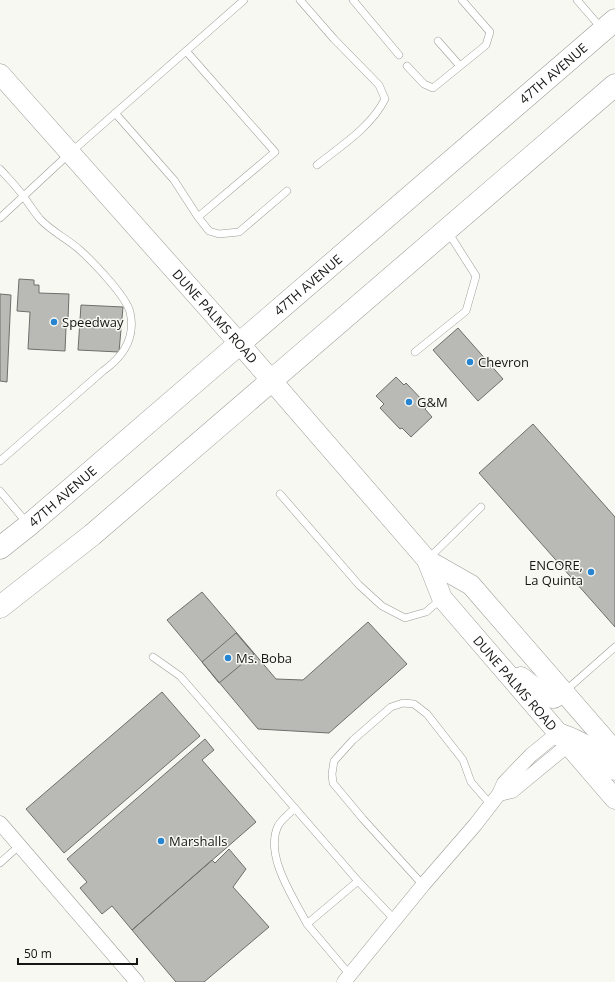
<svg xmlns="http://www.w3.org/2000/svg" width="615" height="982" font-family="'Open Sans',sans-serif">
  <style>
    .building { fill: #b9b9b5; stroke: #6e6e6a }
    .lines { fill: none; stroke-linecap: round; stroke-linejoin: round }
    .lane-casing { stroke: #9b9b97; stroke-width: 8 }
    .street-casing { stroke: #9b9b97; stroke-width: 15 }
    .secondary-casing { stroke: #9b9b97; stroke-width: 21 }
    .primary-casing { stroke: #9b9b97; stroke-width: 23 }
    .lane { stroke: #fff; stroke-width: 7 }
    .street { stroke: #fff; stroke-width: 14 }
    .secondary { stroke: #fff; stroke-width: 20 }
    .primary { stroke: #fff; stroke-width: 22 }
    .poi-dot { fill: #2684d1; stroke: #f8f8f3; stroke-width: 1.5 }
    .labels { text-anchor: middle; stroke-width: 3; stroke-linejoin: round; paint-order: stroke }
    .street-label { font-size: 13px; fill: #151513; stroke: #f8f8f3 }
    .poi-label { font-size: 13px; fill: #151513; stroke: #f8f8f3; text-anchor: start }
  </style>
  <rect width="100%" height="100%" fill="#f8f8f3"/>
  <path class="building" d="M19 279 34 280V285H39V293L69 294 68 319 65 318 64 328H66L65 351 28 349 30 312 17 311Z
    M0 294 11 295 7 382 0 381Z
    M81 305 123 307 119 352 78 350Z
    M458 328 503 379 478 401 433 350Z
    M396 377 404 385 406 383 428 406 425 409 432 417 411 437 402 428 400 429 380 408 384 404 376 396Z
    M533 424 615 517V627L479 473Z
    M202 592 276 679 303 680 368 622 407 664 329 733 258 729 167 620Z
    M236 633 254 654 219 683 202 662Z
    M162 692 200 736 64 853 26 809Z
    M205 739 214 750 202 760 256 822 132 930 112 906 102 914 80 888 87 882 67 859Z
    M229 849 246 869 233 887 269 927 204 982H176L132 930 212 860 215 863Z"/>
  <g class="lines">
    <g class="lane-casing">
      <path id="lane" d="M300 0 334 39 379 85 385 99C371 127 341 146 317 165
        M353 0 399 55
        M577 0 602 29
        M438 41 460 66
        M186 51 275 152 198 217
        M407 66 424 84 433 88 486 45 490 32 462 0
        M115 113 174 180 198 217 209 231 219 234 239 232 287 191
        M0 169C8 178 17 187 24 197 29 204 34 212 40 219 52 232 68 239 81 251 93 262 126 296 130 312 136 338 123 357 103 371L0 461
        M0 218 70 153 244 0
        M415 352 466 311 476 276 448 232
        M0 491 27 523
        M280 494 359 585 382 606 405 618 426 612 441 599
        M429 558 481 507
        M153 657 180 676 358 881 395 920
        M564 692 615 647
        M295 808C290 813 281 820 278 826 264 856 294 898 307 924
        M0 863 19 846
        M423 885 363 819 333 783 332 774 334 761 353 740 391 707 403 703 414 704 427 714 463 760 471 782 491 805
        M350 975 307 924 358 881"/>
    </g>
    <g class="street-casing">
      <path id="street" d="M499 794 512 791 568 745
        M0 823 137 982
        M344 982 423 885 475 825 499 794 504 783 531 755 558 733"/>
    </g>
    <g class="secondary-casing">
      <g id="secondary">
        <path id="s1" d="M0 74 240 344 427 560 471 585 615 751"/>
        <path id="s2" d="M427 560 442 598 615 799"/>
        <path d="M521 677 547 697 554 698 564 692"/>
        <path d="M561 734C587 743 595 752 615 770"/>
      </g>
    </g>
    <g class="primary-casing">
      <g id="primary">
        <path id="s3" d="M0 548 29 525 615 20"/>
        <path d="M0 607 92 535 615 85"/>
      </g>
    </g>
    <use href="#lane" class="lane"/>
    <use href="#street" class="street"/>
    <use href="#secondary" class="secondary"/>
    <use href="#primary" class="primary"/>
  </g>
  <g class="poi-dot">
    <circle cx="54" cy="322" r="4"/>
    <circle cx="470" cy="362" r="4"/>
    <circle cx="409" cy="402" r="4"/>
    <circle cx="591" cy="572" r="4"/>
    <circle cx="228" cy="658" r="4"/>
    <circle cx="161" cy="841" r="4"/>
  </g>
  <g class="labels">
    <g class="street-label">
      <text dy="5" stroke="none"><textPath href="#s3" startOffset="729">47TH AVENUE</textPath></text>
      <text dy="5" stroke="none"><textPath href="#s3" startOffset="405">47TH AVENUE</textPath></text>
      <text dy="5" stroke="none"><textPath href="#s1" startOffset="324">DUNE PALMS ROAD</textPath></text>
      <text dy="5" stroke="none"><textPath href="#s3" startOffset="81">47TH AVENUE</textPath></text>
      <text dy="5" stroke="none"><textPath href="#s2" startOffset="153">DUNE PALMS ROAD</textPath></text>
    </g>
    <g class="poi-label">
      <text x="62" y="327">Speedway</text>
      <text x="478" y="367">Chevron</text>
      <text x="417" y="407">G&amp;M</text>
      <text x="583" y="570" text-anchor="end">ENCORE,<tspan x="583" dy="15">La Quinta</tspan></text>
      <text x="236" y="663">Ms. Boba</text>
      <text x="169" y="846">Marshalls</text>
    </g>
  </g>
  <path d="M18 958v6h119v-6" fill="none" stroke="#151513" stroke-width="2"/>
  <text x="24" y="958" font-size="12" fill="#151513" stroke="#f8f8f3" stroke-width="3" paint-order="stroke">50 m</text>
</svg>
